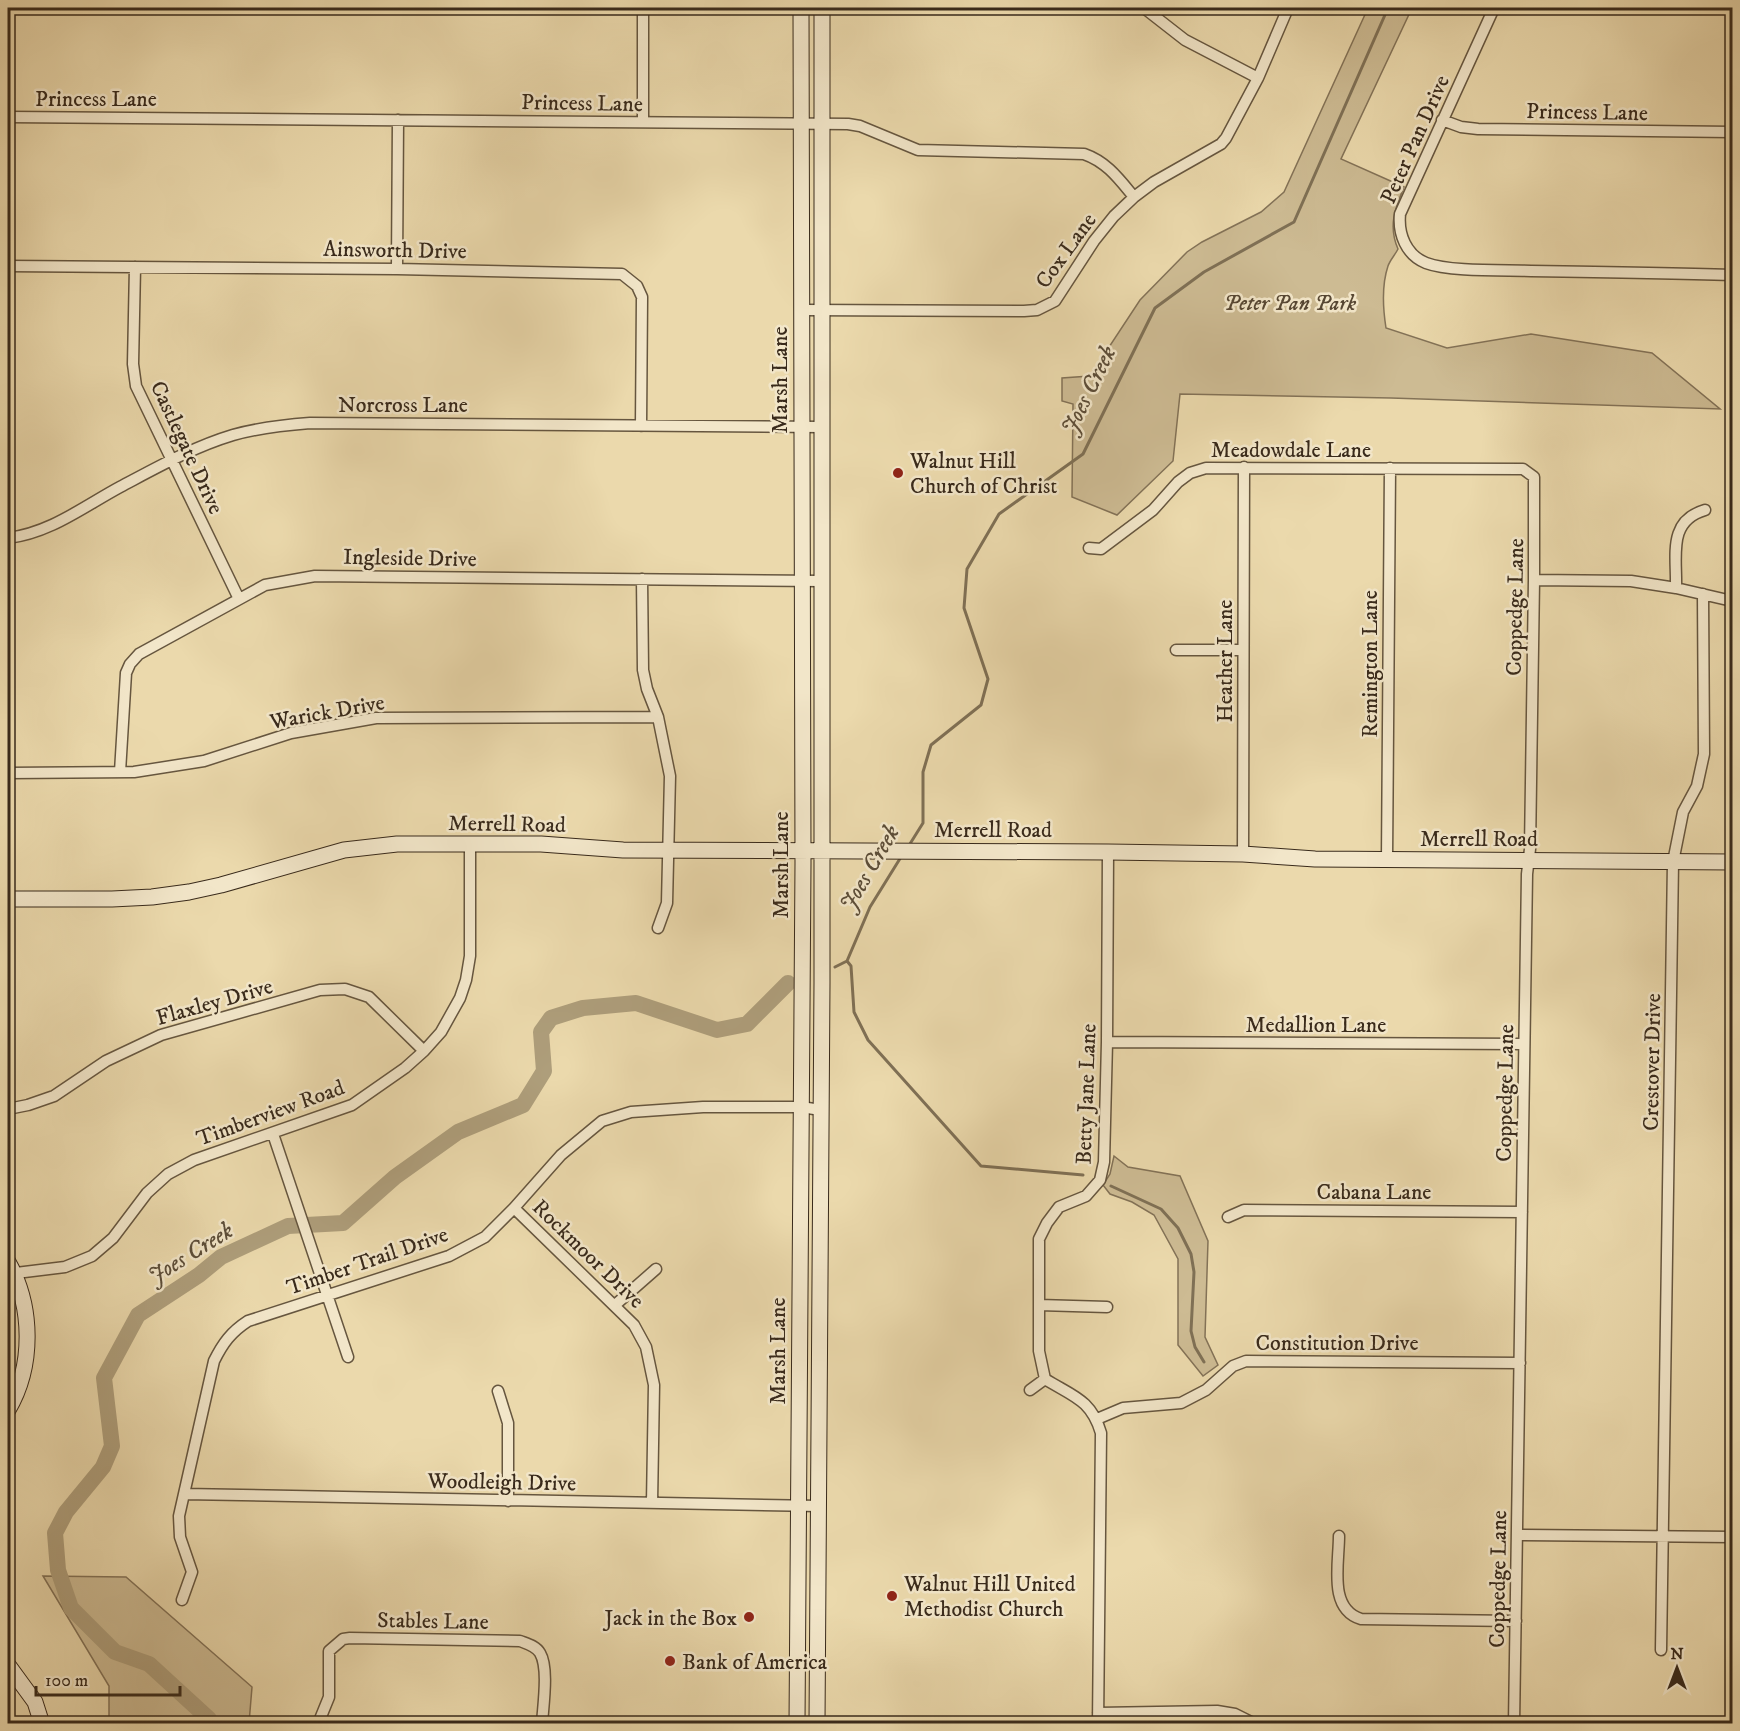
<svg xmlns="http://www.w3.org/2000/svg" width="1740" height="1731" font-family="'IM FELL DW Pica',serif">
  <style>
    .park { fill: #cdbb93; stroke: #837257; stroke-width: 1.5 }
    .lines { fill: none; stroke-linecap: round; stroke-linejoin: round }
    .stream { stroke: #7f7055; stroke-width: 3 }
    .river { stroke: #ae9e7b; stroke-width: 16 }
    .street-casing { stroke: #66563f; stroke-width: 13 }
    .secondary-casing { stroke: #392a1b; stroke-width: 17 }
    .street { stroke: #f2e6c9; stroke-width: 10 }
    .secondary { stroke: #f2e6c9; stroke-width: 15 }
    .poi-dot { fill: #8f2418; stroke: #f2e6c9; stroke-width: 2 }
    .labels { text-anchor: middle; stroke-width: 5; stroke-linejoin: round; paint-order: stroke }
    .street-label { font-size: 22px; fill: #392a1b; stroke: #f2e6c9 }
    .park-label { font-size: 22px; font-style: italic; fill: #574733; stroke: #f2e6c9 }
    .poi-label { font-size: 22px; fill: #392a1b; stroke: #f2e6c9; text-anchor: start }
    .water-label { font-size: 24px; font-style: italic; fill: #5c4d38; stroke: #f2e6c9 }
  </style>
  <rect width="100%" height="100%" fill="#ebd9ac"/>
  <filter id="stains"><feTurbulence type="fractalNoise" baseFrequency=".00333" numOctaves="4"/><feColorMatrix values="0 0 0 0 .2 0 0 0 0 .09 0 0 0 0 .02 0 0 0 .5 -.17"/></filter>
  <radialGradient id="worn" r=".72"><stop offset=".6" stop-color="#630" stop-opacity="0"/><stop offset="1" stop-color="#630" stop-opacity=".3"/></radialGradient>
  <path class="park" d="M1368 8H1412L1341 159 1404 187C1395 209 1388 226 1398 249 1395 255 1390 260 1388 266 1382 284 1383 309 1386 328L1447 348 1531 334 1652 353 1720 409 1391 398 1180 394 1173 461 1117 515 1072 497 1073 404 1062 401V378L1090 376 1140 300 1187 252 1202 242 1261 212 1284 192Z
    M1114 1156 1128 1167 1180 1176 1208 1241 1205 1337 1218 1365 1203 1376 1178 1345V1259L1154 1215 1132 1202 1110 1194 1103 1185 1110 1174Z
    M43 1576 126 1577 252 1687 249 1723H109V1686Z"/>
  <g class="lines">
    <path class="stream" d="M908 847 923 823V772L931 745 981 705 988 679 964 608 967 569 999 514 1083 454 1155 308 1204 272 1294 222 1388 8
      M847 961 851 966 854 1012 868 1040 981 1166 1083 1175
      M835 967 847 961 870 907 901 857
      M1111 1186 1161 1209 1178 1228 1191 1254 1194 1272 1191 1331 1195 1347 1204 1362"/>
    <path class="river" d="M210 1724 209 1719 149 1664 115 1652 71 1608 58 1570 55 1533 66 1512 103 1467 112 1446 104 1378 138 1315 199 1275 221 1257 288 1226 343 1223 395 1177 458 1132 523 1105 544 1071 541 1032 551 1018 583 1008 636 1003 717 1030 747 1024 788 983"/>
    <g class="street-casing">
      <path id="street" d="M643 8V122
        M1144 8 1185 40 1258 78
        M1494 8 1400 214C1398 234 1406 255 1426 263 1450 272 1503 270 1531 271 1598 272 1665 273 1732 275
        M8 117 848 124 860 126 918 150 1084 154C1107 162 1119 179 1134 197
        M1442 120 1461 127 1478 129 1732 132
        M8 266 397 269 622 274 637 286 642 297 641 426
        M135 267 133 364 136 386 239 599
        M397 269 398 120
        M802 310 1024 311 1037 310 1055 301 1094 241 1114 216 1134 197 1154 182 1221 144 1226 138 1258 78 1288 8
        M8 538C50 533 83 507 120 487 156 468 193 447 233 435 258 428 284 425 310 423L822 427
        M1089 548 1101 549 1153 510 1178 482 1190 473 1206 468 1523 469 1534 477V580L1530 849 1527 874 1514 1724
        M642 579 643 670 647 689 658 717 670 776 667 903 658 928
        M1534 580 1631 581 1676 588 1732 601
        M1676 588C1677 556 1667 521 1705 510
        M1176 650H1243
        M120 772 126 673 130 664 139 654 265 585 315 576 822 581
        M8 773 134 772 204 761 291 733 376 718 658 717
        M1243 854 1244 467
        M1387 860 1390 468
        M1107 1042 1524 1044
        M8 1109 28 1105 54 1096 106 1061 161 1035 320 990 345 989 369 997 424 1051
        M273 1134 348 1357
        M514 1208 634 1325 646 1347 654 1385 652 1503
        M1228 1217 1244 1210 1522 1212
        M8 1274 65 1267 92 1256 113 1238 147 1193 168 1174 194 1160 352 1105 405 1068 424 1051 441 1032 460 998 466 980 470 956V844
        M615 1305 656 1269
        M1039 1305 1107 1307
        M1030 1390 1045 1379
        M498 1391 508 1423V1501
        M1097 1419 1123 1408 1181 1403 1206 1390 1233 1366 1246 1361 1520 1363
        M184 1494 819 1506
        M1517 1535 1732 1537
        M1339 1536C1339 1564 1328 1609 1361 1619L1516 1621
        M182 1600 192 1572 180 1537 179 1516 214 1361C223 1343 231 1332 248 1321L449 1256 485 1237 514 1208 561 1155 602 1121 631 1112 703 1107H801L821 1110
        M1661 1650 1673 862 1683 812 1697 786 1704 754 1703 594
        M1098 1713 1217 1711 1235 1714 1255 1724
        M318 1724 329 1697V1651L343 1639 350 1638 520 1641C528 1644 536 1646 540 1653 549 1668 543 1706 542 1724
        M1098 1724 1101 1433C1091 1399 1072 1396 1045 1379L1039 1351V1239L1047 1223 1059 1207 1086 1196 1100 1180 1104 1162 1107 1042 1108 852"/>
    </g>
    <g class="secondary-casing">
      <path id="secondary" d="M8 899H112L152 897 189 892 221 885 344 850 397 844H541L623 850 1108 852 1243 854 1315 859 1732 862
        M8 1262C33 1306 34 1366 8 1410
        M8 1665 35 1702 42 1724
        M797 1724 803 863 801 8
        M817 1724 822 983V8"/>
    </g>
    <use href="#street" class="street"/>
    <use href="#secondary" class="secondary"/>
  </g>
  <g class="poi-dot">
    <circle cx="898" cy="473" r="6"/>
    <circle cx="892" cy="1596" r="6"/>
    <circle cx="749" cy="1617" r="6"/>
    <circle cx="670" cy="1661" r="6"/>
  </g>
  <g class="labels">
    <g class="street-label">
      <text x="96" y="106">Princess Lane</text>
      <text transform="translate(582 102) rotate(1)" y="8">Princess Lane</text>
      <text transform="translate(1587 111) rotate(1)" y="8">Princess Lane</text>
      <text transform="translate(1414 139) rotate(-66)" y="8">Peter Pan Drive</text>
      <text transform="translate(395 249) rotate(1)" y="8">Ainsworth Drive</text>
      <text transform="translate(1065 250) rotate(-54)" y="8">Cox Lane</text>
      <text transform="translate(779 380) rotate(-90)" y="8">Marsh Lane</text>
      <text x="403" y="412">Norcross Lane</text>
      <text transform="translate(188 447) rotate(65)" y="8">Castlegate Drive</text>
      <text x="1291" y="457">Meadowdale Lane</text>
      <text transform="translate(410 557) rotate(1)" y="8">Ingleside Drive</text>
      <text transform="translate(1514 607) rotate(-89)" y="8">Coppedge Lane</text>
      <text transform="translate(1224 661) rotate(-90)" y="8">Heather Lane</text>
      <text transform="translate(1369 664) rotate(-90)" y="8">Remington Lane</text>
      <text transform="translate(327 711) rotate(-10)" y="8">Warick Drive</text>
      <text transform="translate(507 823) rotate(1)" y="8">Merrell Road</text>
      <text x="993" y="837">Merrell Road</text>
      <text x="1479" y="846">Merrell Road</text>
      <text transform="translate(780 865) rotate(-90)" y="8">Marsh Lane</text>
      <text transform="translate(214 1001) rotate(-16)" y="8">Flaxley Drive</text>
      <text x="1316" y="1032">Medallion Lane</text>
      <text transform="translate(1651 1062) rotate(-89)" y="8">Crestover Drive</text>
      <text transform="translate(1504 1093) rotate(-89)" y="8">Coppedge Lane</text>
      <text transform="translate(1085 1094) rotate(-88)" y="8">Betty Jane Lane</text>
      <text transform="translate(270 1112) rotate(-20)" y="8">Timberview Road</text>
      <text x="1374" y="1199">Cabana Lane</text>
      <text transform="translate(589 1253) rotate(44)" y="8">Rockmoor Drive</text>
      <text transform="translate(367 1260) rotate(-19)" y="8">Timber Trail Drive</text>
      <text x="1337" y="1350">Constitution Drive</text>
      <text transform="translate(777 1351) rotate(-90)" y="8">Marsh Lane</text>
      <text transform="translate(502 1481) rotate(1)" y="8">Woodleigh Drive</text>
      <text transform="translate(1497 1579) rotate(-89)" y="8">Coppedge Lane</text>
      <text transform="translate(433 1620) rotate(1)" y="8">Stables Lane</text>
    </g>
    <g class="park-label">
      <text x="1290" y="310">Peter Pan Park</text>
    </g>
    <g class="poi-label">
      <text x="910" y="468">Walnut Hill<tspan x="910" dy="25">Church of Christ</tspan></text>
      <text x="904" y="1591">Walnut Hill United<tspan x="904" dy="25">Methodist Church</tspan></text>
      <text x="737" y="1625" text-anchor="end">Jack in the Box</text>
      <text x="682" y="1669">Bank of America</text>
    </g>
    <g class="water-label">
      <text transform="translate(1088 390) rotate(-64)" y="8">Joes Creek</text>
      <text transform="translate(869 868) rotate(-60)" y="8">Joes Creek</text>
      <text transform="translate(190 1253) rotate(-32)" y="8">Joes Creek</text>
    </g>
  </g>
  <rect width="1740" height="1731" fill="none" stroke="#ebd9ac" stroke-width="30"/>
  <rect x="9" y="9" width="1722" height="1713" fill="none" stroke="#392a1b" stroke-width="3"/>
  <rect x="15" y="15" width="1710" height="1701" fill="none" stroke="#392a1b" stroke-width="1.5"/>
  <g transform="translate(1677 1668)" stroke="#f2e6c9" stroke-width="4.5" paint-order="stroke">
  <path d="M0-4.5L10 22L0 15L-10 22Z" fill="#392a1b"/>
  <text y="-9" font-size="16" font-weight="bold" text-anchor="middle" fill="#392a1b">N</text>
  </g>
  <path d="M36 1686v9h144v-9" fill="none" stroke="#392a1b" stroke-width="3"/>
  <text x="45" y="1686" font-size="18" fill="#392a1b" stroke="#f2e6c9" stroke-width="4.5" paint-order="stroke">100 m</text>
  <rect width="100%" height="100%" filter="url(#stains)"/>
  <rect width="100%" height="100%" fill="url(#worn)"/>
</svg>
